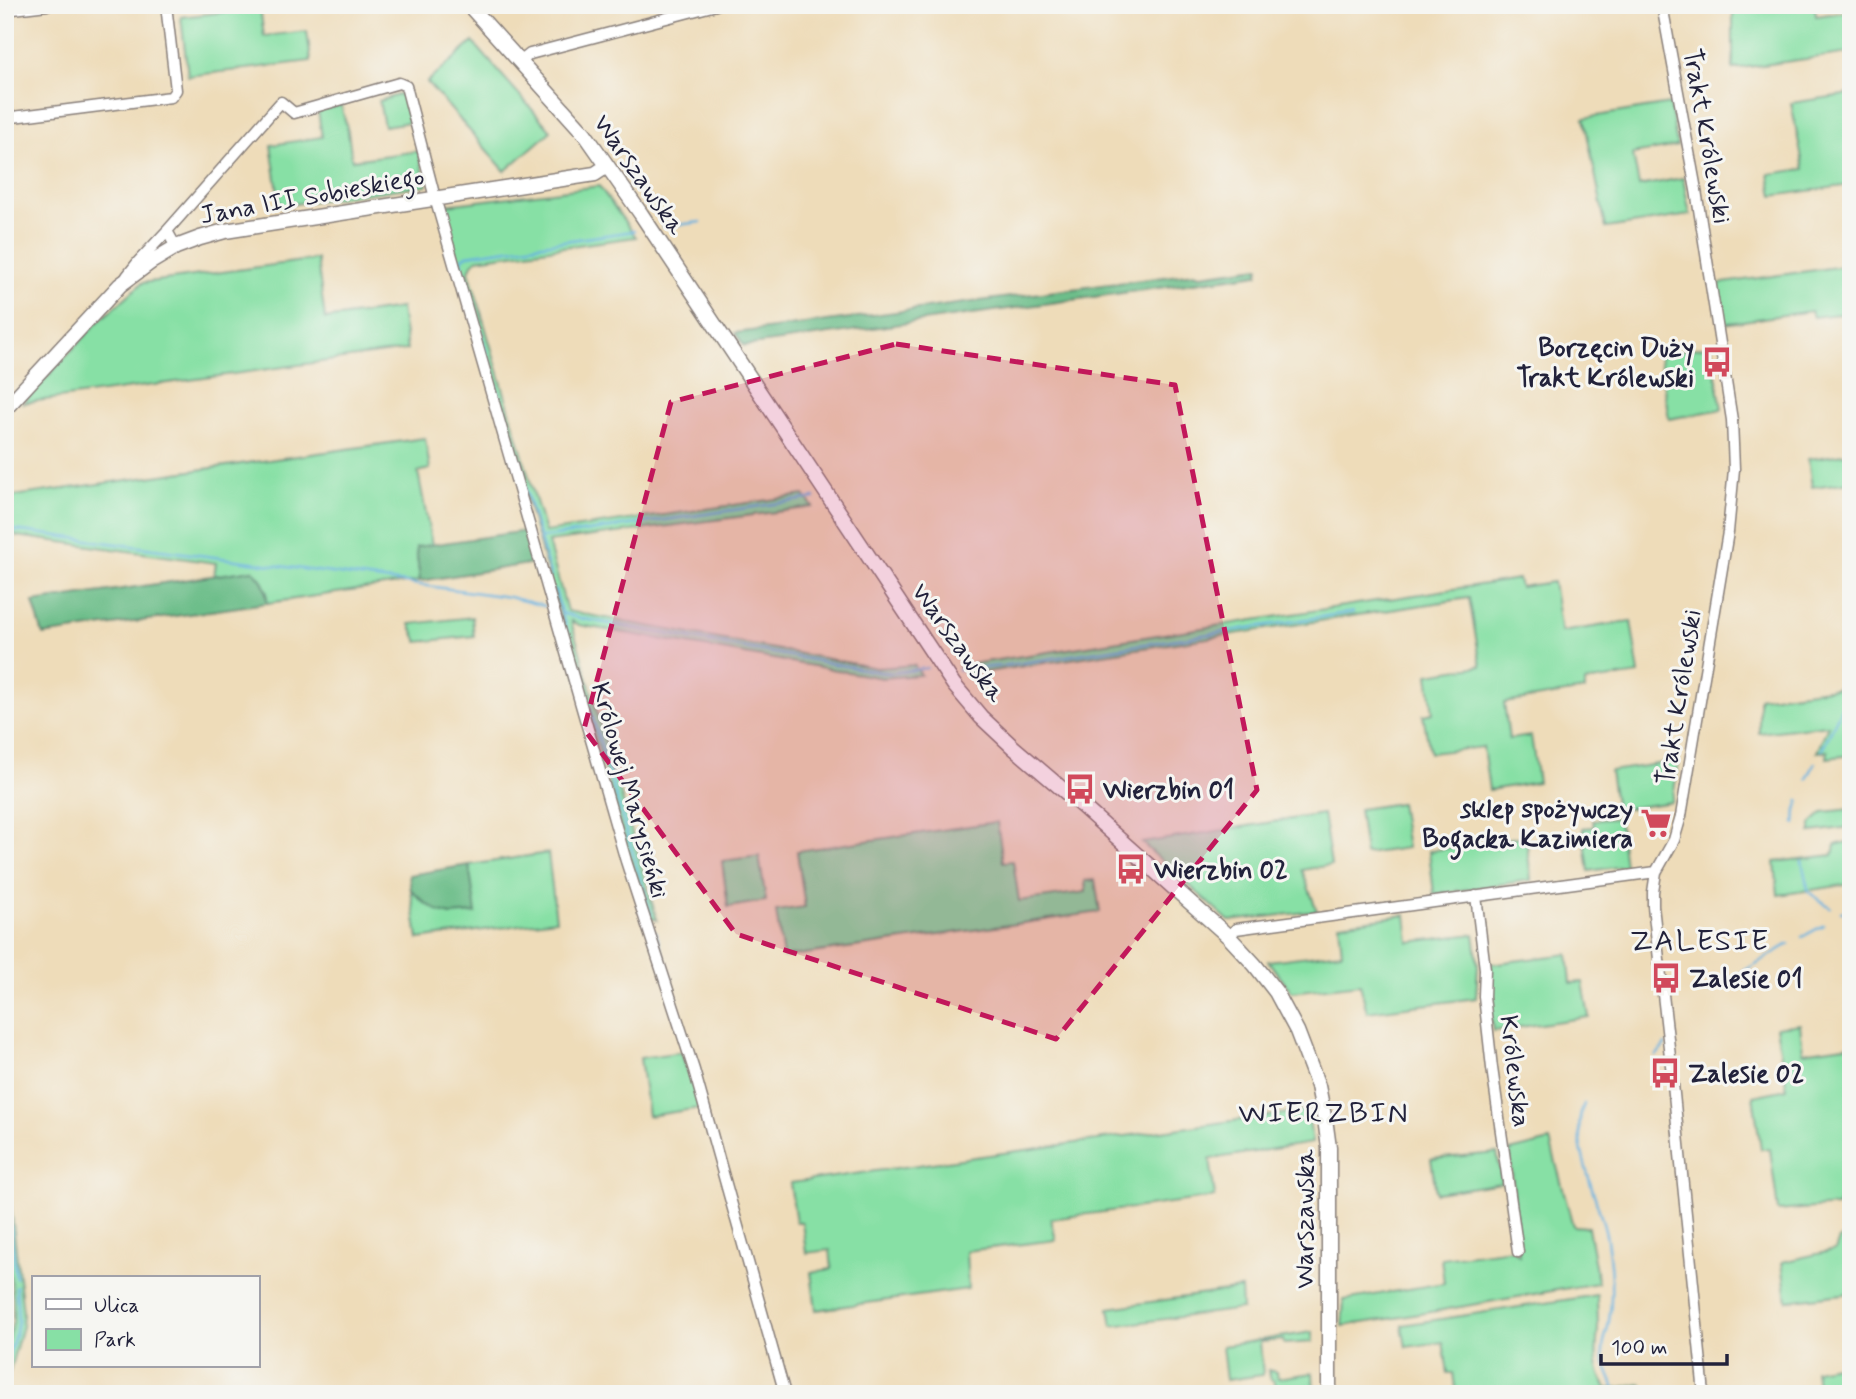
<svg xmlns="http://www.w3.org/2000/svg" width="1856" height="1399" font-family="Mynerve,sans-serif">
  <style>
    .green { fill: #87e0a5; stroke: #548170; stroke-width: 2 }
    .forest { fill: #6dbe8a; stroke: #487062; stroke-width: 2 }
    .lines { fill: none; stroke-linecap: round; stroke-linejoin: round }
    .stream { stroke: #65b1de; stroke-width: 2.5 }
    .minor-casing { stroke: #887f7a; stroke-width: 13 }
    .major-casing { stroke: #887f7a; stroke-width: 17 }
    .minor { stroke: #fff; stroke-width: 10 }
    .major { stroke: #fff; stroke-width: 14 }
    .marked { fill: #c2185b; fill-opacity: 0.2; stroke: #c2185b; stroke-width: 5; stroke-dasharray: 14 9; stroke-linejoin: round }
    .labels { text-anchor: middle; stroke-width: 6; stroke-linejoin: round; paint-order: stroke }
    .street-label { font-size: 26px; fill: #22223b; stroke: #f6f6f2 }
    .poi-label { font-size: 26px; font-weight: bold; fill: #22223b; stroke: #f6f6f2; text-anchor: start }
    .quarter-label { font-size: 30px; letter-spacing: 2px; fill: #22223b; stroke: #f6f6f2 }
  </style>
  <rect width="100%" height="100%" fill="#f6f6f2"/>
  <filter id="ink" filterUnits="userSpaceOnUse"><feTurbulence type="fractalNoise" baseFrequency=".0143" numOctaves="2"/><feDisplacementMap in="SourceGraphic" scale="14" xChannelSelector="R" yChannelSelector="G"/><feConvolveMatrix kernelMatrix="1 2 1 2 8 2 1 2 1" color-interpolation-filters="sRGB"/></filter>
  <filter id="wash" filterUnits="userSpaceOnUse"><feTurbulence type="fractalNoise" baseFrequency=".00686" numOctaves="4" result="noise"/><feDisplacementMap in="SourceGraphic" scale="28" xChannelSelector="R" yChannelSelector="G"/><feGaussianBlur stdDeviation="1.57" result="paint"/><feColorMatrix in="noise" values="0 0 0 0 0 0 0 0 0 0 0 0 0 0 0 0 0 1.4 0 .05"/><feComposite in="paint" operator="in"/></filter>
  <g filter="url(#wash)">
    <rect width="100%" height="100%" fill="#eedcb9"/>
    <path class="green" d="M1733 5H1815L1816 16 1851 11V61L1849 53 1733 69Z
      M260 8 264 36 307 31 311 61 188 76 181 17Z
      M473 42 551 131 505 171 427 82Z
      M401 94 410 122 384 126 379 101Z
      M1851 94V185L1773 196 1769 174 1804 169 1791 103Z
      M1670 104 1677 146 1633 154 1639 186 1683 178 1690 215 1606 228 1584 118Z
      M341 105 348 132 352 160 418 151 427 185 280 206 271 145 322 137 318 111Z
      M599 186 636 237 477 259 472 264 469 271 545 532 804 495 813 507 548 542 567 611 877 668 914 665 921 675 882 678 579 625 571 621 657 920 648 917 638 887 443 209 446 205Z
      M317 259 325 319 401 308 407 350 23 403 97 323 142 283Z
      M1851 265V332L1847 313 1813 317 1811 311 1722 324 1716 284Z
      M1711 346 1722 409 1669 419 1659 354Z
      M425 438 430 469 418 472 432 545 416 548 420 581 267 603V591L252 570 214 576 216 563 17 536 5 527V511L7 512 6 497Z
      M1851 453V482L1812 487 1808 459Z
      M1518 579 1520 587 1553 582 1561 632 1631 621 1639 674 1585 682V690L1504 703 1509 739 1531 736 1538 782 1489 790 1483 747 1430 753 1423 715 1433 713 1428 674 1481 666 1469 598 979 673 966 675 959 666Z
      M472 617 474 636 418 642 410 624Z
      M1851 686V755L1827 758 1828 751 1817 752 1828 725 1759 733V698Z
      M1679 761 1672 802 1616 810 1610 771Z
      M1400 803 1407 848 1365 854 1359 809Z
      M1851 809V827L1811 832V824L1824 812Z
      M1323 814 1331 865 1302 870 1317 911 1229 921 1142 843Z
      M1619 818 1625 866 1589 871 1583 828 1594 827 1593 820Z
      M997 822 1003 862 1013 861 1019 901 1086 892 1085 881 1095 880 1100 912 783 957 776 911 805 907 797 851Z
      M1526 836 1531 880 1434 894 1429 851Z
      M1851 841V884L1778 895 1775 862 1833 855 1835 845Z
      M548 853 556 920 418 939 411 890 424 903 475 913 469 865Z
      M759 856 766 901 728 907 722 861Z
      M1406 915 1409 942 1474 934 1478 965 1476 998 1367 1012 1360 984 1292 992 1268 961 1342 952 1339 924Z
      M1568 954 1571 983 1583 982 1589 1017 1493 1031 1488 995 1490 964Z
      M1800 1024 1803 1052 1851 1045V1185L1845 1189 1837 1206 1778 1211 1770 1149H1761L1753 1096 1787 1089 1776 1027Z
      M681 1052 700 1108 648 1116 640 1058Z
      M1303 1111H1308L1312 1143 1210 1159 1215 1197 1051 1219 1056 1240 966 1251 968 1289 816 1310 811 1272 832 1269 830 1250 806 1253 802 1222H796L790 1183Z
      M1550 1141 1573 1226 1588 1227 1598 1283 1402 1317 1342 1326 1344 1300 1444 1283 1441 1258 1512 1249 1519 1255 1510 1151Z
      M1497 1153 1502 1183 1436 1193 1431 1159Z
      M5 1154 23 1312 22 1326 5 1388V1351L13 1322V1299L5 1231Z
      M1851 1237V1293L1787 1301 1782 1262 1835 1250 1839 1239Z
      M1241 1289 1242 1309 1112 1326 1109 1308Z
      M1597 1295C1597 1306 1598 1318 1598 1329 1596 1353 1593 1368 1608 1389L1642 1384 1643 1394H1610L1607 1389 1575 1394H1456L1453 1373H1448L1443 1342 1406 1347 1402 1325Z
      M1313 1332V1342L1284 1344 1283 1340 1260 1342 1263 1375 1226 1380 1222 1346Z
      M1851 1363V1394H1818L1815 1370Z
      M1268 1370 1276 1372 1278 1378 1313 1373 1314 1394H1277L1275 1382 1270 1378Z"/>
    <path class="forest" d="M1259 267 1258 274 744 346 735 333 1194 273 1201 275Z
      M525 531 535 563 420 581 416 547Z
      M252 570C264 579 266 588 267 603L43 635 33 602Z
      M469 865 476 913 451 915 440 912 425 903 411 890 409 875Z"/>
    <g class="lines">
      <path class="stream" d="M662 227 701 222
        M5 520 14 530 509 597 544 606
        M541 538 815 498
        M551 577 463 272 462 259 467 255 634 231
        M555 590 651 915
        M562 613 578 618 879 672 892 673 927 668
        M958 670 1002 666 1353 612
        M1822 750 1847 696
        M1807 779 1815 763
        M1795 824 1796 810 1799 800
        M1802 861 1808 889 1810 893 1830 907
        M1841 912 1851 911
        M655 931 671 979
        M1802 937 1824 925
        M1709 992 1789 944
        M1656 1056 1665 1045
        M1584 1104C1567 1141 1601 1202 1607 1240 1611 1266 1613 1296 1609 1321 1608 1331 1602 1343 1603 1353 1604 1367 1613 1381 1617 1394
        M7 1198 16 1278
        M5 1367 16 1332 18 1320 16 1286"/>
    </g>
  </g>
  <g filter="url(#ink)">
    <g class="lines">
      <g class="minor-casing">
        <path id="minor" d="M1662 5 1696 190 1732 420 1734 469 1728 532 1681 816 1674 840 1656 872 1653 892V906L1672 1074 1704 1394
          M5 10 47 5
          M520 62 530 54 716 5
          M5 118 171 97 176 90 166 5
          M176 247 167 231 281 102 294 113 399 83 406 86 435 198 626 861 694 1070 785 1394
          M127 276 138 262 167 231
          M1476 896 1485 969 1484 996 1492 1068 1518 1252
          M1229 937 1236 929 1656 872"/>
      </g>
      <g class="major-casing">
        <path id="major" d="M469 5 585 134 641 214 954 685 981 717 1013 747 1082 806 1229 937 1255 965 1276 992 1297 1031 1318 1086 1326 1126 1329 1148V1394
          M5 409 120 285 151 262 176 247 200 238 225 231 595 174 607 166"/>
      </g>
      <use href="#minor" class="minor"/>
      <use href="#major" class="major"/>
    </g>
  </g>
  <path class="marked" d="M896 344 1175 385 1257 790 1056 1039 736 934 584 729 671 402Z"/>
  <defs>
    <g id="bus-bare" transform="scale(2.415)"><path d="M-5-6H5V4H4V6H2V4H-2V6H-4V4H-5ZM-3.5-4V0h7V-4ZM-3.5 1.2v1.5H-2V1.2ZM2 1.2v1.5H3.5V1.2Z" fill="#d1495b" stroke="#f6f6f2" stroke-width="2.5" paint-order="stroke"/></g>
    <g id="supermarket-bare" transform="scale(2.415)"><path d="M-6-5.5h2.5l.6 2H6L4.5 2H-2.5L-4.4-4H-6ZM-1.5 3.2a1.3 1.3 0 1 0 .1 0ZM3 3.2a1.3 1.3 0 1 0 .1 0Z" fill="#d1495b" stroke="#f6f6f2" stroke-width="2.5" paint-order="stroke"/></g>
  </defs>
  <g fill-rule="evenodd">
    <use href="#bus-bare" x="1717" y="362"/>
    <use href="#bus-bare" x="1080" y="789"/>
    <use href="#supermarket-bare" x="1656" y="823"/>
    <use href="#bus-bare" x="1131" y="869"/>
    <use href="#bus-bare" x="1666" y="978"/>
    <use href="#bus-bare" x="1665" y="1073"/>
  </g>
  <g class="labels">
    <g class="street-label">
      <text transform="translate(1708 136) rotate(80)" y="9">Trakt Królewski</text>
      <text transform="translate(640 174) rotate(55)" y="9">Warszawska</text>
      <text transform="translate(312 195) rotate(-10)" y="9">Jana III Sobieskiego</text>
      <text transform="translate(959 642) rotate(54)" y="9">Warszawska</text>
      <text transform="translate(1678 697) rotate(-81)" y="9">Trakt Królewski</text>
      <text transform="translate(631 790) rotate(74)" y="9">Królowej Marysieńki</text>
      <text transform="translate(1516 1071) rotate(83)" y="9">Królewska</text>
      <text transform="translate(1304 1219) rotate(-90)" y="9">Warszawska</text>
    </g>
    <g class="poi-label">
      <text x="1694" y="356" text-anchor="end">Borzęcin Duży<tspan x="1694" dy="30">Trakt Królewski</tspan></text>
      <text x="1103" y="798">Wierzbin 01</text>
      <text x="1633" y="817" text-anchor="end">sklep spożywczy<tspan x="1633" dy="30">Bogacka Kazimiera</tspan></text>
      <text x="1154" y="878">Wierzbin 02</text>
      <text x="1689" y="987">Zalesie 01</text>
      <text x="1688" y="1082">Zalesie 02</text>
    </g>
    <g class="quarter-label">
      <text x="1700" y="950">ZALESIE</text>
      <text x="1324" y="1122">WIERZBIN</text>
    </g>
  </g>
  <rect width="1856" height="1399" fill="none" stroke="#f6f6f2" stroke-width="28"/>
  <rect x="32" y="1276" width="228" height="91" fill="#f6f6f2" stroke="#a1a1a9" stroke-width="2"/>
  <rect x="46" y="1299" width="35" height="10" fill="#ffffff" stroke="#a1a1a9" stroke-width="2"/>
  <text x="94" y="1312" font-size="21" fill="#22223b">Ulica</text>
  <rect x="46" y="1329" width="35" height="21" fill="#87e0a5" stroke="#a1a1a9" stroke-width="2"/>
  <text x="94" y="1346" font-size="21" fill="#22223b">Park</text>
  <path d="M1601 1354v10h126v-10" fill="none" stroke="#22223b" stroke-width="3.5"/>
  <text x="1611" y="1354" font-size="21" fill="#22223b" stroke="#f6f6f2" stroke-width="5" paint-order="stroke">100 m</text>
</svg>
